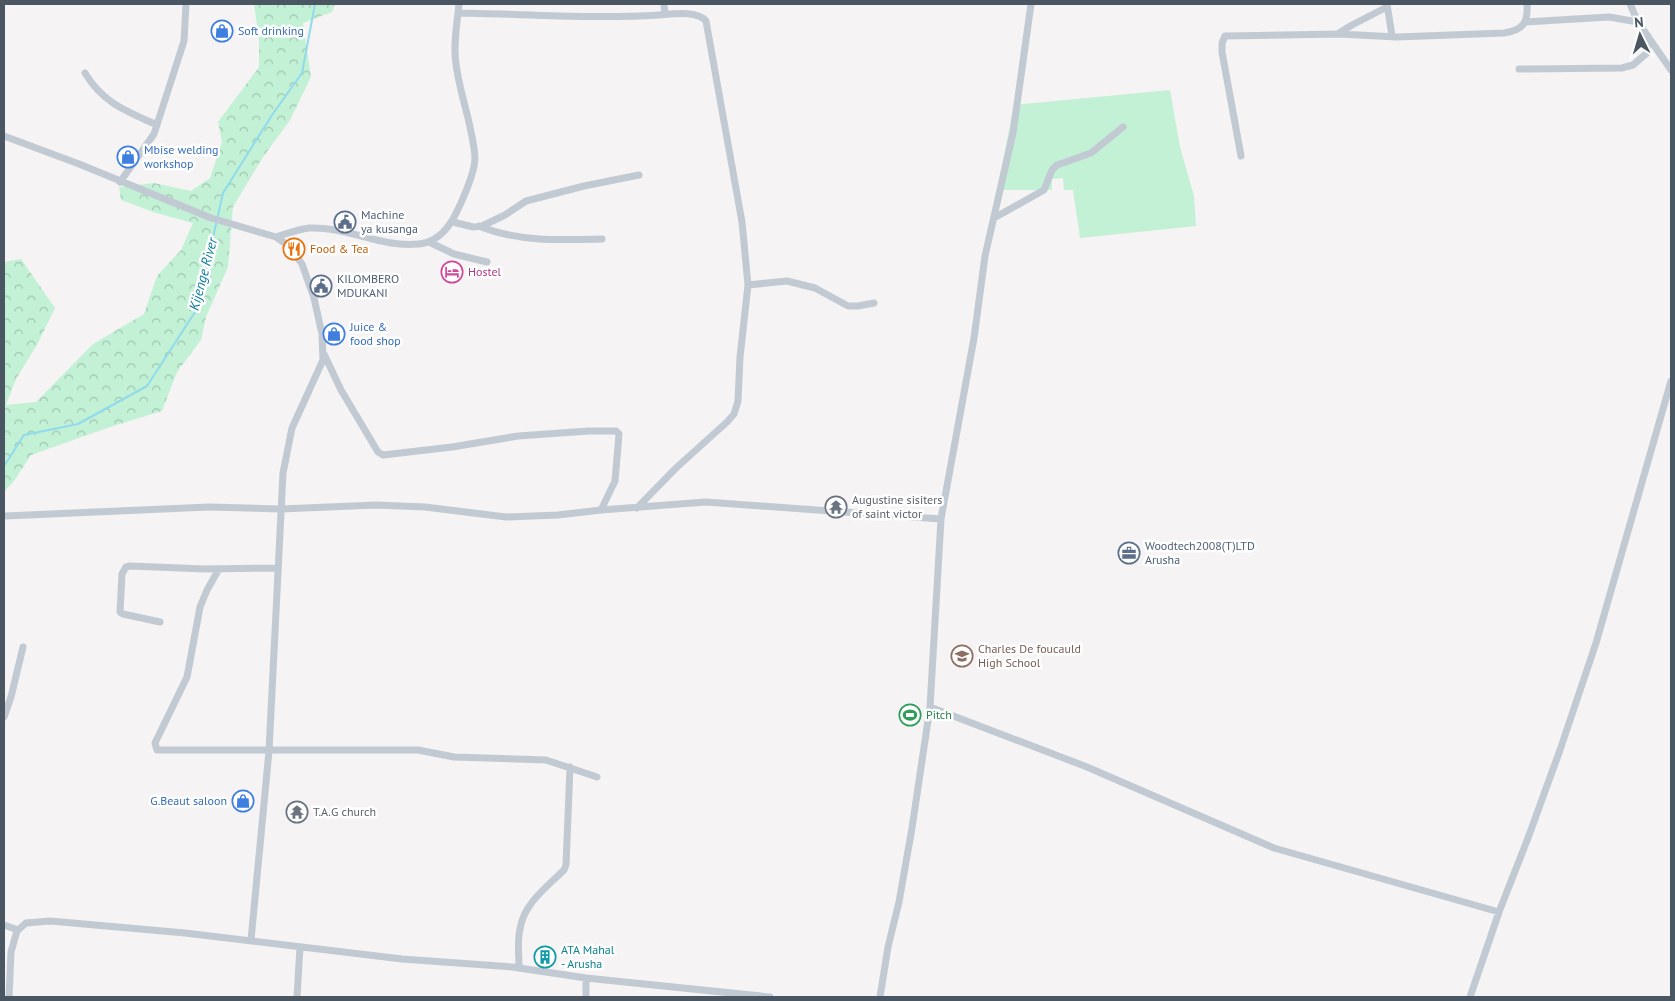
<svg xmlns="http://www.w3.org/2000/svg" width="1675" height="1001" font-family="'PT Sans',sans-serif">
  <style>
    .grass { fill: #c3f1d5 }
    .forest { fill: url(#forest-crowns) }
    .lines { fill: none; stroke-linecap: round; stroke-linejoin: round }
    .stream { stroke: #90daee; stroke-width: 2 }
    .minor { stroke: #c1cad2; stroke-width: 7 }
    .labels { text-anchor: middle; stroke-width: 5; stroke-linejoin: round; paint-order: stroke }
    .shop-label { font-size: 12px; fill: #366cbe; stroke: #fff; text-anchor: start }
    .service-label { font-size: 12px; fill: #4e5e75; stroke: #fff; text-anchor: start }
    .food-label { font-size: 12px; fill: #c56008; stroke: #fff; text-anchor: start }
    .hotel-label { font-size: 12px; fill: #b23c85; stroke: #fff; text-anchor: start }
    .worship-label { font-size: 12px; fill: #5b616d; stroke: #fff; text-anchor: start }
    .education-label { font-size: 12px; fill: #785e54; stroke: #fff; text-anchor: start }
    .leisure-label { font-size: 12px; fill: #27864d; stroke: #fff; text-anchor: start }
    .culture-label { font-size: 12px; fill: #0d838f; stroke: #fff; text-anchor: start }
    .water-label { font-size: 14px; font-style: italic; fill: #0c7c9b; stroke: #fff }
  </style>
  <defs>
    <pattern id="forest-crowns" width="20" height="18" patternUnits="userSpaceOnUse" patternTransform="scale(1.25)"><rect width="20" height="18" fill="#c3f1d5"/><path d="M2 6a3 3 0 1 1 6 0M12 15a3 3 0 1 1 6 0" fill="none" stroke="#a0c6b0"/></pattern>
  </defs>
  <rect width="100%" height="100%" fill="#f5f3f3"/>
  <path class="grass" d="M1170 90 1180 147 1194 196 1196 226 1080 238 1073 190H1064L1063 178 1052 179V190H997L1014 105Z"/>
  <path class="forest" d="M254 4H335L332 12 303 23 311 77 290 120 261 160 233 207 228 267 206 317 201 340 177 372 162 411 110 427 31 455 14 481 4 492V262L21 259 55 308 38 343 16 379 6 405 36 402 93 344 144 314 157 276 181 250 193 223 156 213 121 200 119 187 154 183 191 191 210 178 222 142 218 122 259 67V41Z"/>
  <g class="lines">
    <path class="stream" d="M4 466 24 435 78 424 147 386 197 309 223 193 272 115 302 73 315 4"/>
    <path class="minor" d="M664 4 665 14
      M1387 4 1392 36
      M1630 4 1638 22 1671 70
      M458 13C525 14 592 19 659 15 673 14 697 10 706 21L742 222 748 285 740 357 738 401 734 414 727 422 676 468 637 508
      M1525 22 1609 17 1638 22
      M1339 33 1352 25 1387 7
      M1519 69 1622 68 1633 65 1647 53 1648 36
      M85 73C103 103 126 111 157 125
      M4 136 79 164 211 218 276 237 289 246 302 264 314 298 322 334 323 360 292 428 283 473 269 751 251 940
      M1241 156 1222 52V43L1225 36 1339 34 1397 37 1504 33C1524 30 1528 22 1527 4
      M120 182 154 134 184 41 186 4
      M994 218 1044 190 1052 170 1057 165 1091 153 1123 127
      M453 222 473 227 482 226 505 215 526 201 584 186 639 175
      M479 226C518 242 561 240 602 239
      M276 237C286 234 298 229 309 228 346 226 381 248 418 244 446 242 457 213 466 191 470 181 475 169 475 158 473 126 460 96 456 64 453 45 457 24 459 4
      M429 242 454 254 487 262
      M748 285 787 281 815 288 848 306H858L874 303
      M324 354 341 390 378 452 383 455 452 447 518 436 589 431H616L619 434 615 481 601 510
      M5 516 209 507 281 509 376 505 425 507 506 517 558 515 601 510 706 502 941 519
      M219 569 207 590 200 607 187 677 155 743 157 750H418L454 757 546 760 597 777
      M160 622 123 614 120 612 122 574 126 567 130 566 205 569 278 568
      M930 707 1087 767 1274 848 1499 912
      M4 717 11 697 23 647
      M4 925 18 930
      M519 968C519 955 517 941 520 929 524 903 547 887 564 870L566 865 570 767
      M9 997 11 952 17 931 26 923 50 921 185 933 402 959 512 967 586 978 770 997
      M297 997 300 947
      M586 997V978
      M880 997 888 947 899 902 912 828 930 707 941 519 974 338 985 256 1013 133 1031 4
      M1470 997 1499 912 1528 838 1560 750 1596 643 1671 381"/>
  </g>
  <defs>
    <g id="shop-ring" transform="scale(1.125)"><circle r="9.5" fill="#fff" stroke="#3f7fe0" stroke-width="1.5"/><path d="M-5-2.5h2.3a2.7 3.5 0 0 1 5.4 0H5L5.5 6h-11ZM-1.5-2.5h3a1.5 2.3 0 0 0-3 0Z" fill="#3f7fe0"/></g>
    <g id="civic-ring" transform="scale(1.125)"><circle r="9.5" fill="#fff" stroke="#5c6f8a" stroke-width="1.5"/><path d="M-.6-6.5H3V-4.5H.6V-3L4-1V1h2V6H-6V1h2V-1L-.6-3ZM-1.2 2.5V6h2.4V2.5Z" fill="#5c6f8a"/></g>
    <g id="restaurant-ring" transform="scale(1.125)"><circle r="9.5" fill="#fff" stroke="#e8710a" stroke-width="1.5"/><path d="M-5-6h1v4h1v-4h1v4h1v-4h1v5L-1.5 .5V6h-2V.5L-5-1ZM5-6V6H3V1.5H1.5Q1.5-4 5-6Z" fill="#e8710a"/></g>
    <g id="hotel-ring" transform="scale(1.125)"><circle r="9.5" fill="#fff" stroke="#d1479c" stroke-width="1.5"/><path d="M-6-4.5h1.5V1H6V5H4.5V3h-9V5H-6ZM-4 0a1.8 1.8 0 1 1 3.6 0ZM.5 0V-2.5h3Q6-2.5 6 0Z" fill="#d1479c"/></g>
    <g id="temple-ring" transform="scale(1.125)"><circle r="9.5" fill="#fff" stroke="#6b7280" stroke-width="1.5"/><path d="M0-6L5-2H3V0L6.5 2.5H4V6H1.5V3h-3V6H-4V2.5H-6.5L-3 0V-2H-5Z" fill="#6b7280"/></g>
    <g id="office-ring" transform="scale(1.125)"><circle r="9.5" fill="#fff" stroke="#5c6f8a" stroke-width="1.5"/><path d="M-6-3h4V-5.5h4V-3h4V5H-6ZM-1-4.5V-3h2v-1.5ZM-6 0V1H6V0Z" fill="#5c6f8a"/></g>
    <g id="school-ring" transform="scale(1.125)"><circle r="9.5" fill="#fff" stroke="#8d6e63" stroke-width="1.5"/><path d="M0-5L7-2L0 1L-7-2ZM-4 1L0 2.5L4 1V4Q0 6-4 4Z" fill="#8d6e63"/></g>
    <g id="stadium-ring" transform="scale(1.125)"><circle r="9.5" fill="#fff" stroke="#2e9e5b" stroke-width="1.5"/><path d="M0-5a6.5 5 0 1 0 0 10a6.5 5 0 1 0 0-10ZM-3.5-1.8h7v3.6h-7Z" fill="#2e9e5b"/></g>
    <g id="building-ring" transform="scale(1.125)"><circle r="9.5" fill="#fff" stroke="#0f9aa8" stroke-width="1.5"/><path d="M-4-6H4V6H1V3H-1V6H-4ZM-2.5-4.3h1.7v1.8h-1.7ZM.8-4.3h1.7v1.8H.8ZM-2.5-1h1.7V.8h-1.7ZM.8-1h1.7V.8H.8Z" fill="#0f9aa8"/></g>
  </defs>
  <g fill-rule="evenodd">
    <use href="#shop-ring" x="222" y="31"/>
    <use href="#shop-ring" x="128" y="157"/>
    <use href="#civic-ring" x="345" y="222"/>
    <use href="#restaurant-ring" x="294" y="249"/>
    <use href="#hotel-ring" x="452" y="272"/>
    <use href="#civic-ring" x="321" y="286"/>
    <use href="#shop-ring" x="334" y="334"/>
    <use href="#temple-ring" x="836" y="507"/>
    <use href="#office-ring" x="1129" y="553"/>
    <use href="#school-ring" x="962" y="656"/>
    <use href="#stadium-ring" x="910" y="715"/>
    <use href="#shop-ring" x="243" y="801"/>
    <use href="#temple-ring" x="297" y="812"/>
    <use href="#building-ring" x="545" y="957"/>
  </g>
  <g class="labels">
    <g class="shop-label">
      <text x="238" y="35">Soft drinking</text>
      <text x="144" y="154">Mbise welding<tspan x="144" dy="14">workshop</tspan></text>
      <text x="350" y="331">Juice &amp;<tspan x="350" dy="14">food shop</tspan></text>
      <text x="227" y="805" text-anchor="end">G.Beaut saloon</text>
    </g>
    <g class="service-label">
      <text x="361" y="219">Machine<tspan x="361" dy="14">ya kusanga</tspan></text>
      <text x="337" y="283">KILOMBERO<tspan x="337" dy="14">MDUKANI</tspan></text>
      <text x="1145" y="550">Woodtech2008(T)LTD<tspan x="1145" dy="14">Arusha</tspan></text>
    </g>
    <g class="food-label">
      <text x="310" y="253">Food &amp; Tea</text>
    </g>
    <g class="hotel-label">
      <text x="468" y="276">Hostel</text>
    </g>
    <g class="worship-label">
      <text x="852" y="504">Augustine sisiters<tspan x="852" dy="14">of saint victor</tspan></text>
      <text x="313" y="816">T.A.G church</text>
    </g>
    <g class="education-label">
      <text x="978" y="653">Charles De foucauld<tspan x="978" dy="14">High School</tspan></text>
    </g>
    <g class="leisure-label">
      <text x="926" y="719">Pitch</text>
    </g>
    <g class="culture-label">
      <text x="561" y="954">ATA Mahal<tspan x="561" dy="14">- Arusha</tspan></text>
    </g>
    <g class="water-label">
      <text transform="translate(203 274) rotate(-75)" y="5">Kijenge River</text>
    </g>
  </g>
  <rect width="1675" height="1001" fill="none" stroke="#4a5661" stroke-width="10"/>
  <g transform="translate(1640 35) rotate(355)" stroke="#ffffff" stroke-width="4" paint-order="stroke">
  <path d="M0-4L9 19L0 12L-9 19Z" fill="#4a5661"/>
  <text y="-8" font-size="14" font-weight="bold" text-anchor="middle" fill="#4a5661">N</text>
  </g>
</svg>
